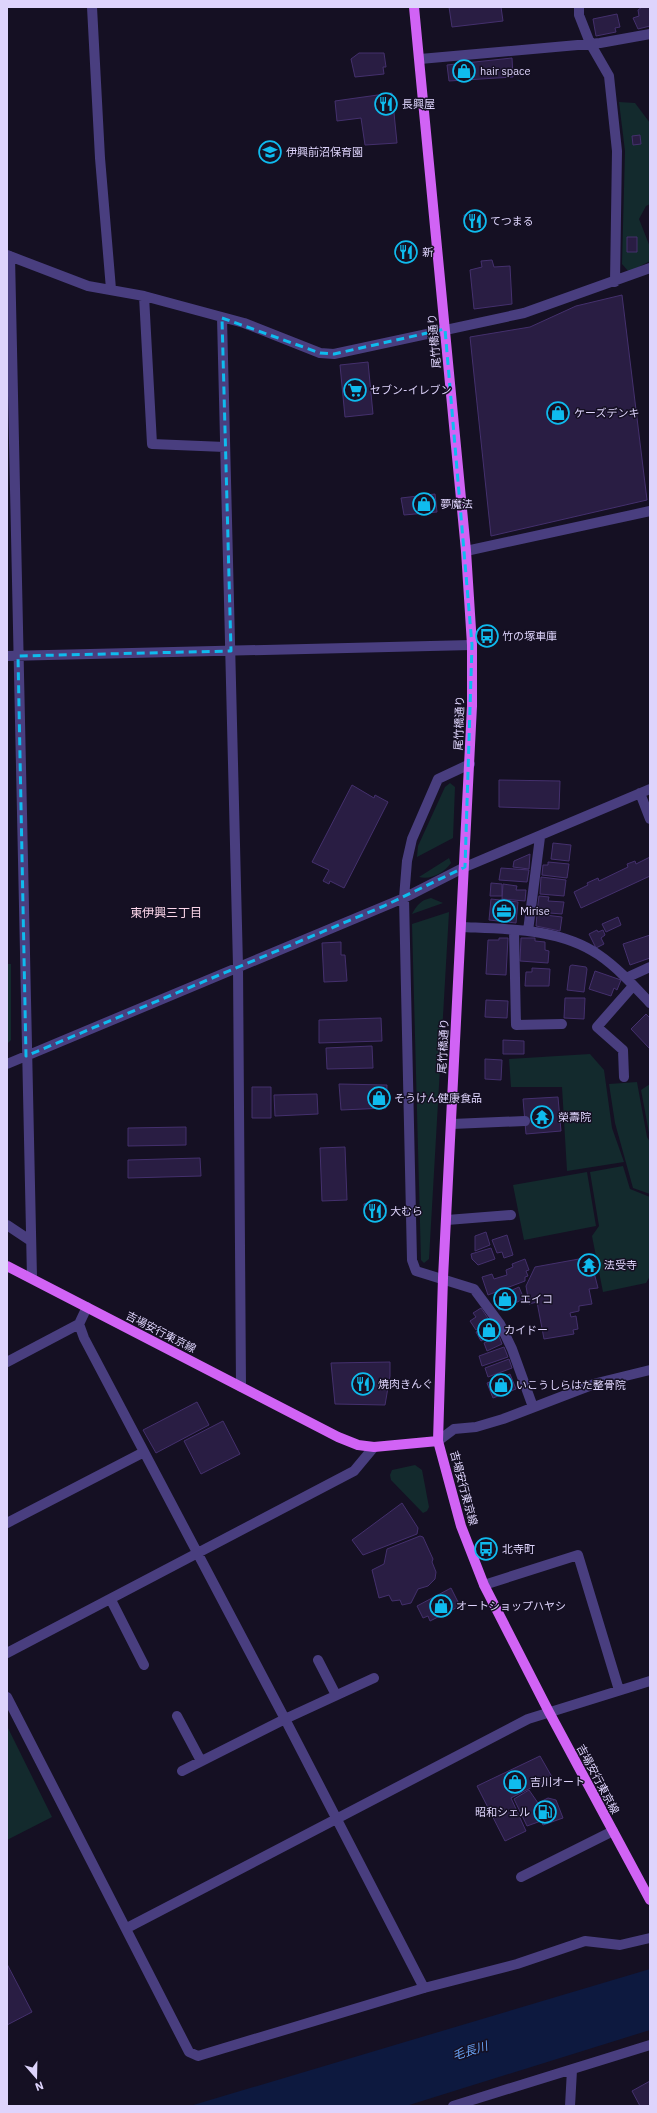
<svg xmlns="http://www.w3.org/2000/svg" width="657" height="2113" font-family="'IBM Plex Sans','Noto Sans JP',sans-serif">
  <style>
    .green { fill: #132a2d }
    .water { fill: #0d193f }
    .building { fill: #291d43; stroke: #44306d }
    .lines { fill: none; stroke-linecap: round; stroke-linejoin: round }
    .minor { stroke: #493e7f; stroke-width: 10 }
    .major { stroke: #d163f5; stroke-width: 10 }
    .marked { fill: none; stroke: #0fbbee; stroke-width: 3; stroke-dasharray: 8 5; stroke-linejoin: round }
    .labels { text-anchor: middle; stroke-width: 3; stroke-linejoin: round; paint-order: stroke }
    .poi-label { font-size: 11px; fill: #ded4fc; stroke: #151023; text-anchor: start }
    .street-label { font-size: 11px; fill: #ded4fc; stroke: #151023 }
    .neighbourhood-label { font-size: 12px; fill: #fcd6ea; stroke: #151023 }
    .water-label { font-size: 12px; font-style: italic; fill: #69a3f6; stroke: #151023 }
  </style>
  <rect width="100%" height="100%" fill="#151023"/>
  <path class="green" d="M619 102 635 103 650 123V204L646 206 639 219 650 247V261L629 272 622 264 625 151Z
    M450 783 455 787 453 838 417 857 418 846 445 787Z
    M449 858 451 863C444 873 431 880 419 877Z
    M431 898 443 903 412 914C417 905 421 900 431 898Z
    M449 912 429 1259 424 1263 421 1260 412 924Z
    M7 964H11V1040L7 1044Z
    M590 1054 604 1070 612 1128 624 1162 567 1171 562 1087H511L509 1059Z
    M637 1082 647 1137 650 1142V1194L633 1188 615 1123 609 1084Z
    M650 1084V1138L641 1090Z
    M623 1166 630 1189 650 1197V1276L646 1283 603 1292 592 1236 599 1226 590 1172Z
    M587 1172 596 1226 524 1240 513 1185Z
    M415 1465 422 1470 429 1507 427 1511 423 1513 391 1480 390 1475 392 1470Z
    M7 1726 52 1817 7 1840Z"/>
  <path class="water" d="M650 1969V2030L406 2106H190Z"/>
  <path class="building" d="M449 7H501L503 21 452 27Z
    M642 7H650V26L638 29 633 18 639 16 638 10Z
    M617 14 620 27 615 28 616 32 596 36 593 19Z
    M359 53H384L386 67H383L384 74 355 77 351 59Z
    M512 58 513 77 449 81 447 65Z
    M392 93 397 143 365 145 361 118 337 121 335 101Z
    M640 135 641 144 633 145 632 136Z
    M485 214 486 225 465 227 464 215Z
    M627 237H637V252H627Z
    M409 244 411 261 401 262 399 246Z
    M492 260 494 267 510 266 512 304 474 309 470 270 482 267 481 261Z
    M622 295 647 500 491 536 470 337 530 327 576 306Z
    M368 362 373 414 345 417 340 365Z
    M435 494 437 512 404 515 401 498Z
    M499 780 560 781 559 809 499 807Z
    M352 785 374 798 375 795 388 802 344 888 330 881 329 884 323 881 329 870 312 862Z
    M553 843 571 845 569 861 551 859Z
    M530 854 529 869 513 867 514 861Z
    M650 857V876L581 908 574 892 588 885 587 883 598 878 599 881 628 867 627 864 635 861 636 864Z
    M548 862 569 864 567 878 542 875 543 865H548Z
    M501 868 529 870 527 882 499 880Z
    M541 877 566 880 564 896 540 894Z
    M491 883 502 884V896H490Z
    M503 884 517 886 516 890H526L525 901 502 899Z
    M539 896 549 897 548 901 564 902 562 914 537 912Z
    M491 899 518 902 516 923 489 920Z
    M537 914 562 917 560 931 536 926Z
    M618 917 621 925 606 932 602 924Z
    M597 930 598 932 603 930 605 935 601 938 604 944 596 948 589 934Z
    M650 935V958L630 965 623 944Z
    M499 938H508L506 975 486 974 488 940H499Z
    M521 938H535V941L545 942V950L549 951 548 963 520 961Z
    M341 942V955H345L347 981 324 982 322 943Z
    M572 965 586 967 587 969 584 992 567 990 570 966Z
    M532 968 550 969 549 986H525L526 972H532Z
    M595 971 621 980 617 990 614 988 611 996 589 989Z
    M565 998H585L584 1019 564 1018Z
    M486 1000 508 1001 507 1018 485 1017Z
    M646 1014 650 1018V1049L631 1029Z
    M381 1018 382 1041 319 1043V1020Z
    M503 1040 524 1041V1054H503Z
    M372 1046 373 1068 327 1069 326 1048Z
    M485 1059 502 1060 501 1080 485 1079Z
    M339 1084 387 1085 386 1108 341 1110Z
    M252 1087H271V1118H252Z
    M317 1094 318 1114 275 1116 274 1095Z
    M558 1097 561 1131 526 1134 523 1099Z
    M186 1127V1145L128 1146V1128Z
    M345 1147 347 1200 322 1201 320 1148Z
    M200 1158 201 1176 128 1178V1160Z
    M377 1201 379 1206 386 1205V1216H365L364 1204Z
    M486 1232 490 1245 475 1251V1236Z
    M507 1235 513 1255 504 1258 502 1252 497 1253 492 1240Z
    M491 1248 495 1259 478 1265 472 1259 471 1254Z
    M590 1257 598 1288 589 1289 592 1304 579 1306V1311L570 1313 571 1317 576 1316 578 1329 573 1330 574 1334 544 1339 537 1302 529 1304 526 1286 535 1267Z
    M525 1259 529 1270 526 1271 528 1276 525 1277V1281L488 1295 482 1277 492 1274 494 1279 507 1275 506 1270 513 1267 512 1264Z
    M519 1287 524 1299 499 1310 494 1298Z
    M481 1308 490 1321 476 1330 470 1321 476 1317 473 1313Z
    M491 1323 496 1332 481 1341 476 1332Z
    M499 1336 502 1344 487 1351 484 1343Z
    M504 1347 508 1357 482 1366 479 1356Z
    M509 1359 512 1368 488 1377 485 1368Z
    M390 1362V1376L385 1405 335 1404 331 1363Z
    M510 1374 516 1389 493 1398 487 1383Z
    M197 1402 209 1425 156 1453 143 1430Z
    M223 1421 240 1454 201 1474 184 1441Z
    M402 1503 418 1528 417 1534 363 1555 352 1540Z
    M420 1536 423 1537 433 1559 432 1562 436 1572 435 1579 428 1586 418 1589 411 1603 402 1605 400 1600 392 1601 389 1595 379 1598 372 1570 384 1564 387 1549Z
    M451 1588 460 1606 430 1621 428 1616 423 1618 417 1606Z
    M540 1756 552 1777 511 1798 526 1831 505 1841 477 1786Z
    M529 1790 538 1803 548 1798 556 1800 563 1818 543 1825 541 1821 527 1826 514 1799Z
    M7 1964 32 2012 7 2025Z
    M650 2081V2106H640L632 2091Z"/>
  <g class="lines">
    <path class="minor" d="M92 7 100 158 111 289
      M579 7V15L590 43 609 76 617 151 615 282
      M420 59 600 43 650 34
      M7 255 88 286 144 296 244 323 320 353 334 354 524 313 650 268
      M10 256 32 1278
      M144 296 152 444 225 447
      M222 318 238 966 241 1387
      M466 551 650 511
      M7 656 472 645
      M470 764 438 779 412 839 407 861 404 898 412 1260 416 1271 474 1289 500 1324 512 1349 533 1407
      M640 793 650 819
      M461 927C507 929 560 928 599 955 618 968 634 986 650 1003
      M514 930 516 1025 562 1024
      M528 931 540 837
      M626 978 650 967
      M7 1064 404 898 465 867 650 789
      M624 1077 623 1050 597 1027 633 986
      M452 1124 525 1121
      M447 1220 511 1215
      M7 1225 31 1241
      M87 1307 79 1324 84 1338 285 1719 424 1988
      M7 1362 79 1324
      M438 1441 454 1429 476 1427 503 1419 597 1383 650 1370
      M7 1523 144 1452
      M484 1585 578 1555 619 1690
      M111 1600 144 1665
      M7 1653 354 1471 374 1447
      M318 1660 336 1695
      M7 1697 189 2052 198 2056 424 1988 517 1964 585 1941 620 1945 650 1938
      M177 1716 201 1761
      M182 1771 285 1719 374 1678
      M521 1877 613 1831
      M127 1928 528 1719 650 1681
      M453 2106 650 2045
      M570 2106 572 2070"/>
    <path class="major" d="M414 7 466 551 472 645V706L443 1278 438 1441 461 1526 484 1585 549 1712 650 1900
      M7 1266 338 1437 358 1445 374 1447 438 1441"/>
  </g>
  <path class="marked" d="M222 318 320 353 334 354 445 329 472 645 465 867 384 906 26 1056 18 656 231 651Z"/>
  <defs>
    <g id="shop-ring" transform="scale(1.15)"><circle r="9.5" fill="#151023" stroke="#0fbbee" stroke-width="1.5"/><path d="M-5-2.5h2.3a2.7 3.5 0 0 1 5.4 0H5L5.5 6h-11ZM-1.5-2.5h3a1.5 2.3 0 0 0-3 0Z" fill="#0fbbee"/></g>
    <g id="restaurant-ring" transform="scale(1.15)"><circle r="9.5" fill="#151023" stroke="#0fbbee" stroke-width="1.5"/><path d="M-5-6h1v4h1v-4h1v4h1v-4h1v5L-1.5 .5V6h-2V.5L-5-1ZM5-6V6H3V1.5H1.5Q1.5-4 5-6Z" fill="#0fbbee"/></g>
    <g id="school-ring" transform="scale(1.15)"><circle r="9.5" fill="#151023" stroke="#0fbbee" stroke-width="1.5"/><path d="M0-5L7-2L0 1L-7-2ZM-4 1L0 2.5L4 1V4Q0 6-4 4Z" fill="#0fbbee"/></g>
    <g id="supermarket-ring" transform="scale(1.15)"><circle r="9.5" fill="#151023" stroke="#0fbbee" stroke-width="1.5"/><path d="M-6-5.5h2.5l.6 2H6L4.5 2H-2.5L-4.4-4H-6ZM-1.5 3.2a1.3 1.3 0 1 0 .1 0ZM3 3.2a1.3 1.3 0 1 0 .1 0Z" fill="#0fbbee"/></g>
    <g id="bus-ring" transform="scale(1.15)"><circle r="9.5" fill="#151023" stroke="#0fbbee" stroke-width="1.5"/><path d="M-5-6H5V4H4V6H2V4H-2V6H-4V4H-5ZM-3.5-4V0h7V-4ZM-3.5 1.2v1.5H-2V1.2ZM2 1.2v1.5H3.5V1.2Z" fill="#0fbbee"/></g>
    <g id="office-ring" transform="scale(1.15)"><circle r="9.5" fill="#151023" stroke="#0fbbee" stroke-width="1.5"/><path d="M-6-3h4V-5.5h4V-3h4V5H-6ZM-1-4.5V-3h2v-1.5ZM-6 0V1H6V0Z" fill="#0fbbee"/></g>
    <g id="temple-ring" transform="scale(1.15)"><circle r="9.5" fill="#151023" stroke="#0fbbee" stroke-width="1.5"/><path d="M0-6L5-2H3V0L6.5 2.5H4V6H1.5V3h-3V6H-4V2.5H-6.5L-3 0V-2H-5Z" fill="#0fbbee"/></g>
    <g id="fuel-ring" transform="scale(1.15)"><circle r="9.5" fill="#151023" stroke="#0fbbee" stroke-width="1.5"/><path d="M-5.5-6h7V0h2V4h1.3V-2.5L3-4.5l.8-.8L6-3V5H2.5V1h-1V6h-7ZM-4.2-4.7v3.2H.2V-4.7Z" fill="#0fbbee"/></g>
  </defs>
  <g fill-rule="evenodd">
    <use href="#shop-ring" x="464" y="71"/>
    <use href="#restaurant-ring" x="386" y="104"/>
    <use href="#school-ring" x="270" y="152"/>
    <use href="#restaurant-ring" x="475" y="221"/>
    <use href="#restaurant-ring" x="406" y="252"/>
    <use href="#supermarket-ring" x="355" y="390"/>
    <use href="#shop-ring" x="558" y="413"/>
    <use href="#shop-ring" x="424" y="504"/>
    <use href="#bus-ring" x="487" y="636"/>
    <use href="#office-ring" x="504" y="911"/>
    <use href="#shop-ring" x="379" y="1098"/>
    <use href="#temple-ring" x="542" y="1117"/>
    <use href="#restaurant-ring" x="375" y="1211"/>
    <use href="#temple-ring" x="589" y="1265"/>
    <use href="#shop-ring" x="505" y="1299"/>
    <use href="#shop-ring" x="489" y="1330"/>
    <use href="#restaurant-ring" x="363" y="1384"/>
    <use href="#shop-ring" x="501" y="1385"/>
    <use href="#bus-ring" x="486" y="1549"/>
    <use href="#shop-ring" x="441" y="1606"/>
    <use href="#shop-ring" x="515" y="1782"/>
    <use href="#fuel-ring" x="545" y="1812"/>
  </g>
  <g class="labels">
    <g class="poi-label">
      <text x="480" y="75">hair space</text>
      <text x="402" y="108">長興屋</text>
      <text x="286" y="156">伊興前沼保育園</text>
      <text x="490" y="225">てつまる</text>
      <text x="422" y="256">新</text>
      <text x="370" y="394">セブン-イレブン</text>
      <text x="574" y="417">ケーズデンキ</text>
      <text x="440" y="508">夢魔法</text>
      <text x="502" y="640">竹の塚車庫</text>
      <text x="520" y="915">Mirise</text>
      <text x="394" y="1102">そうけん健康食品</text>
      <text x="558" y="1121">榮壽院</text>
      <text x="390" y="1215">大むら</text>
      <text x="604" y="1269">法受寺</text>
      <text x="520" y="1303">エイコ</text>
      <text x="504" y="1334">カイドー</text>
      <text x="378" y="1388">焼肉きんぐ</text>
      <text x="516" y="1389">いこうしらはた整骨院</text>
      <text x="502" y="1553">北寺町</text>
      <text x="456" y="1610">オートショップハヤシ</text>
      <text x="530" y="1786">吉川オート</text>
      <text x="530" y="1816" text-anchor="end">昭和シェル</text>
    </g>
    <g class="street-label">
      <text transform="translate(434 341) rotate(-95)" y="4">尾竹橋通り</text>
      <text transform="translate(459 723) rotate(-88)" y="4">尾竹橋通り</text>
      <text transform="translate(443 1046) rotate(-87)" y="4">尾竹橋通り</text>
      <text transform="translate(161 1332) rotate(27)" y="4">吉場安行東京線</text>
      <text transform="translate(464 1488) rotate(75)" y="4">吉場安行東京線</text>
      <text transform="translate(598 1779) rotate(62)" y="4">吉場安行東京線</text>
    </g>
    <g class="neighbourhood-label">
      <text x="166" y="917">東伊興三丁目</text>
    </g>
    <g class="water-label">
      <text transform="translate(470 2051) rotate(-17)" y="4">毛長川</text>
    </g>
  </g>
  <rect width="657" height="2113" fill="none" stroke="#ded4fc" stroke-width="16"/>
  <g transform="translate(36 2077) rotate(160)" stroke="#151023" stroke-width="3" paint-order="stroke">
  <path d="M0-3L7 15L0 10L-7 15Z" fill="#ded4fc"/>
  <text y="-6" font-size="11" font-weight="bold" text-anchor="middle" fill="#ded4fc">N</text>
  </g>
</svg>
